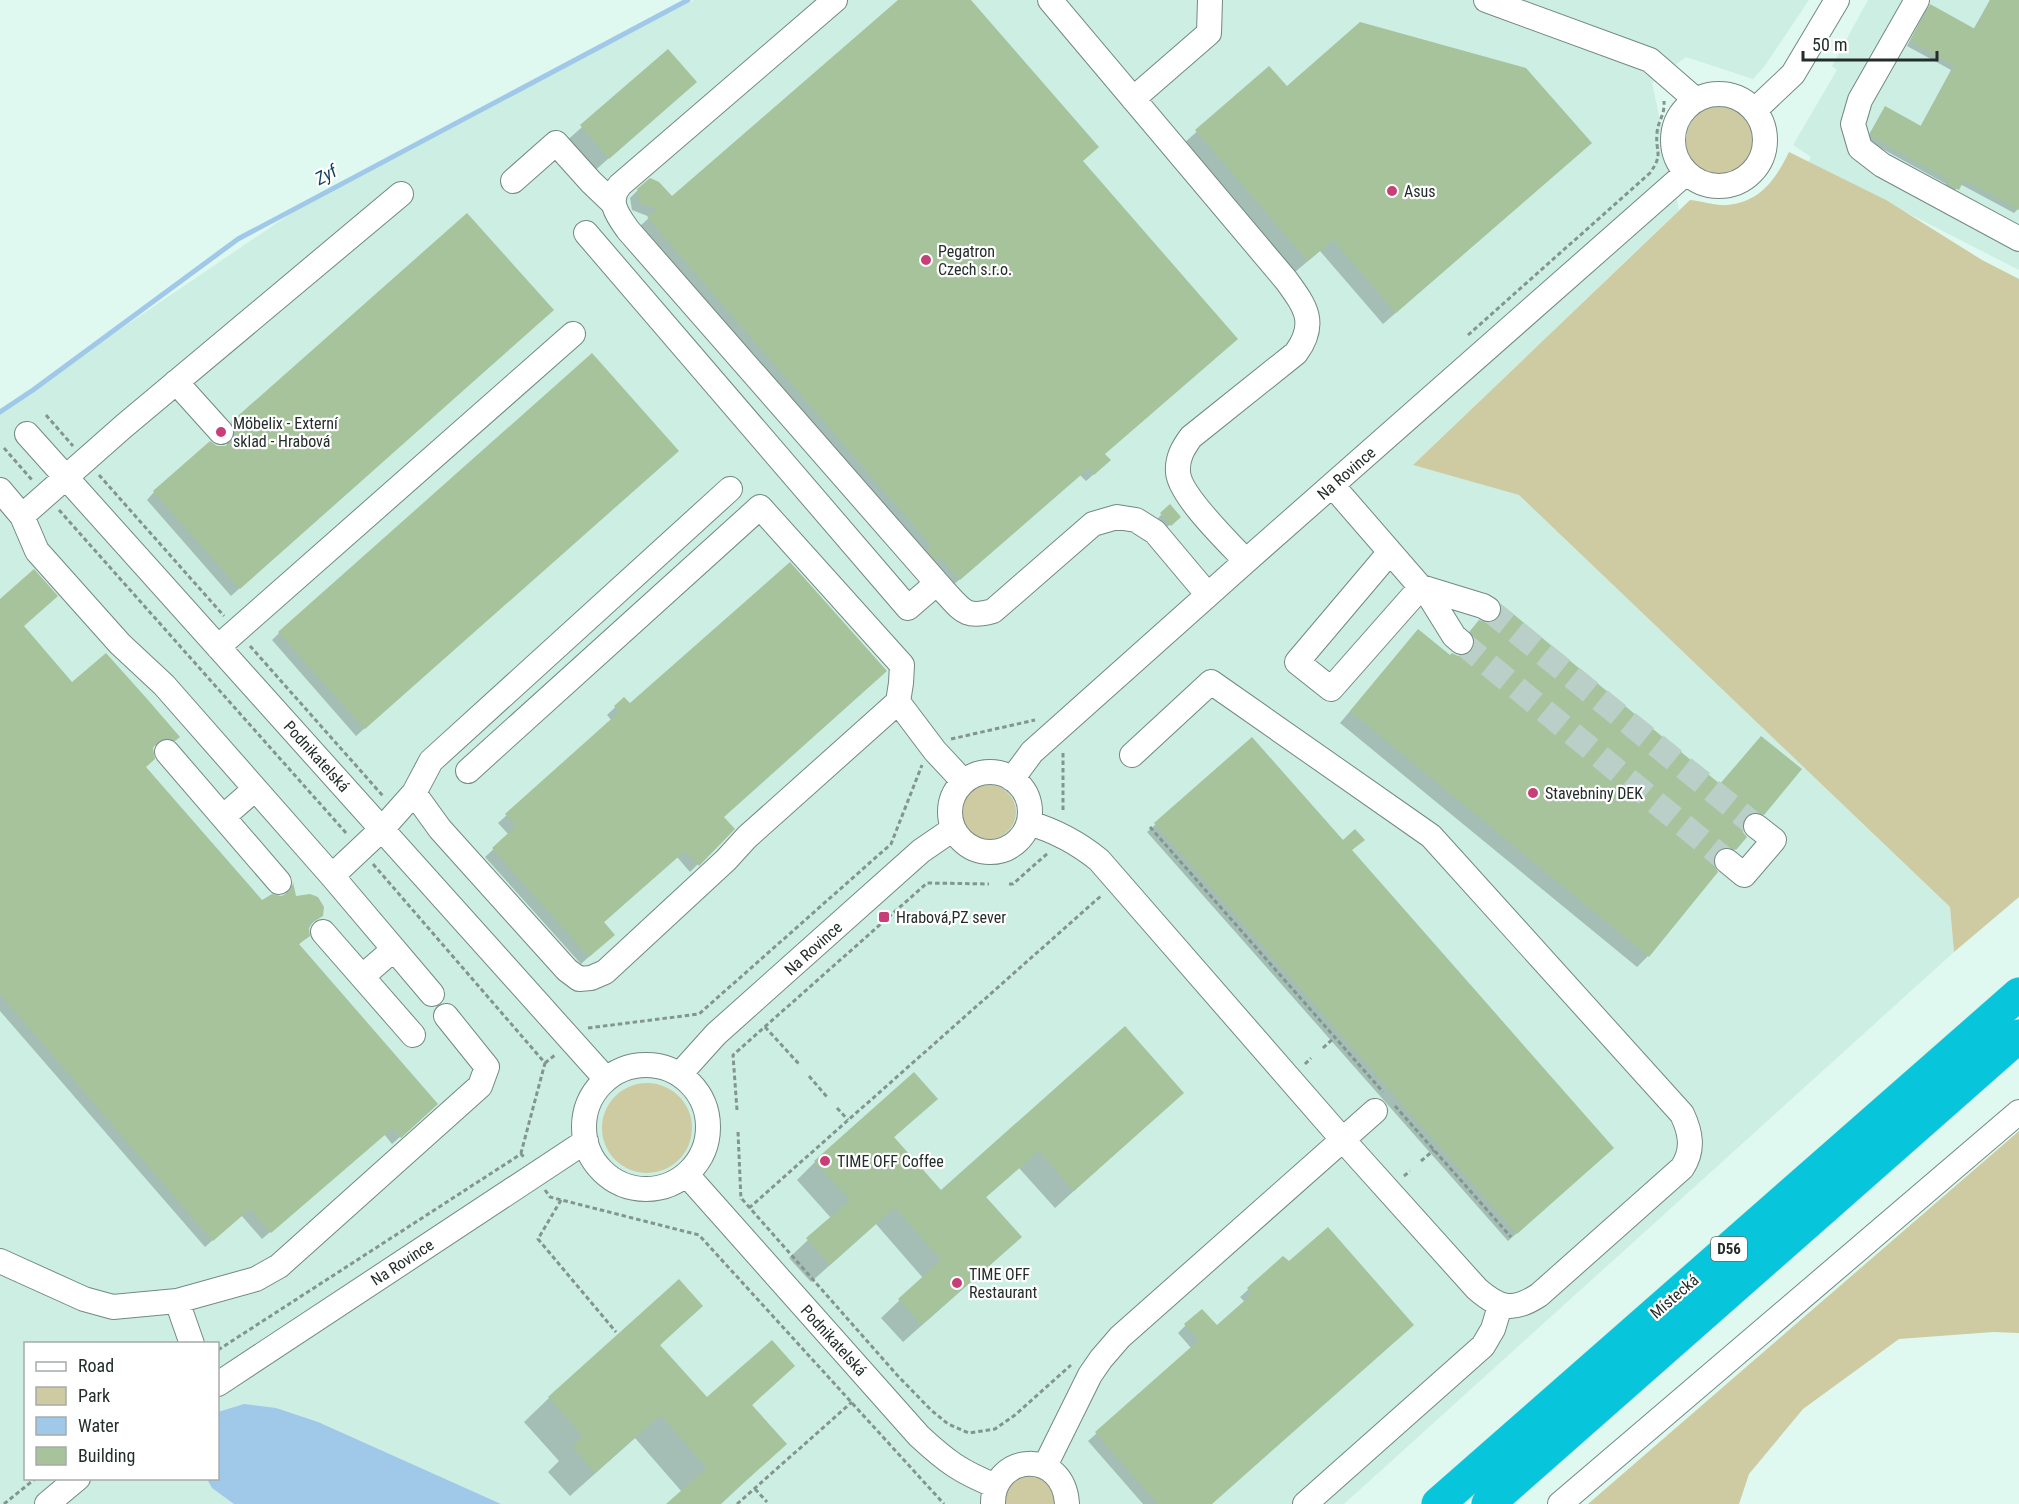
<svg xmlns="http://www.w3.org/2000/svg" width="2019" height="1504" font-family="'Roboto Condensed',sans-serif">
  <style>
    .built { fill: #cdeee3; fill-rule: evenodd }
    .green { fill: #cecaa1 }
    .water { fill: #a0c8e9 }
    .shadow { fill: #0003 }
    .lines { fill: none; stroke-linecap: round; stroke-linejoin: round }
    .stream { stroke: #a0c8e9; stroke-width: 5 }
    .building { fill: #a6c39c }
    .minor-tunnel { stroke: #b9cfc8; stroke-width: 24; stroke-dasharray: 24 12; stroke-linecap: butt }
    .minor-casing { stroke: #738982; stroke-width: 26 }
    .highway-casing { stroke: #dcdddd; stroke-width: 34 }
    .path { stroke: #83958f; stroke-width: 3; stroke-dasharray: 4.5 3; stroke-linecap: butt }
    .minor { stroke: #fff; stroke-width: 24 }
    .highway { stroke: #07c6db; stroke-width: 33 }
    .poi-dot { fill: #c83f78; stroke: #fff; stroke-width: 2 }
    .labels { text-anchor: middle; stroke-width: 4.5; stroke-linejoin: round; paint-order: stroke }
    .shield { fill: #fff; stroke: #656c6a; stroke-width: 1.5 }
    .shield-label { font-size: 15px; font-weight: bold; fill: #232d2a }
    .poi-label { font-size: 16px; fill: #232d2a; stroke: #fff; text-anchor: start }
    .street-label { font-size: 16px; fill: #232d2a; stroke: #fff }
    .water-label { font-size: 18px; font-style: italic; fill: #103f5f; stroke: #fff }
  </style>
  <rect width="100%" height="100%" fill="#dff8f0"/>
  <path class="built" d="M694 0H1809L1764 67 1753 79 1686 57 1652 83 1679 210 1413 465 1519 495 1950 907 1954 952 1344 1504H0V411L315 197ZM26 1344H218V1478H26Z
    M1868 0H2019V270L1808 162 1811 157 1793 145 1837 70 1832 66Z"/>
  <path class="green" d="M1686 141a36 36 0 1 1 72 0a36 36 0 1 1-72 0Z
    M1789 152 1886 200 1982 260 2019 279V897L1954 952 1950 907 1519 495 1413 465 1690 200C1702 201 1716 206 1728 205 1760 202 1776 179 1789 152Z
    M962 812a27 27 0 1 1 54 0a27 27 0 1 1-54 0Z
    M602 1128a45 45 0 1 1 90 0a45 45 0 1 1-90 0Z
    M2019 1131V1333L1993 1332 1899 1339 1803 1409 1749 1474 1739 1504H1588Z
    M1021 1476H1039L1053 1487 1057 1504H1004L1007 1487Z"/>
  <path class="water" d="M244 1404 276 1408 318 1422 501 1504H234L212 1488 207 1479 218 1478V1412Z"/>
  <path class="shadow" d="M900 0H969L1081 162 1104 455 1101 468 1086 481 1080 475 952 586 640 226 650 217 632 210 630 198 638 190 672 198Z
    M1990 0H2019V208L2014 213 1960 184 1953 193 1944 188 1946 184 1868 141 1867 138 1885 108 1920 127 1951 70 1907 46 1926 10 1930 6 1973 30Z
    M668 51 695 82 591 174 564 143Z
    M1269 68 1286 88 1577 155 1383 324 1320 251 1295 272 1184 143Z
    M544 318 231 596 147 500 154 492 217 447H225L227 445V437L224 431 232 423Z
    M669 458 356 736 272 640 279 633Z
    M1170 506 1179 517 1166 528 1158 518Z
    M0 601 72 684 178 737 166 748 156 745 152 747 144 767 261 902 285 896 286 892 292 885 295 897 321 915 309 926 308 936 298 945 428 1112 392 1144 384 1134 262 1239 241 1215 205 1247 0 1011Z
    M1501 606 1719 785 1761 738 1763 814 1752 825 1746 822 1741 823 1735 849 1724 860 1718 857 1711 858 1648 956 1637 967 1340 723 1418 631 1450 657H1464V649L1468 633 1479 622 1490 624 1491 617Z
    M624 699 733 829 690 872 677 857 603 923 605 942 581 964 485 857 509 835 498 823 612 721 607 715Z
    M1251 739 1350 851 1604 1156 1508 1241 1147 832Z
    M1124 1029 1182 1093 1055 1208 1019 1168 985 1198 1001 1255 903 1342 881 1318 923 1278 876 1224 811 1282 789 1258 831 1218 797 1180 815 1162 936 1099 893 1138 941 1192Z
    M1283 1258 1210 1504H1143L1088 1441 1192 1349 1178 1333 1186 1325 1217 1327 1245 1302 1240 1297Z
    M679 1282 701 1306 659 1346 707 1399 793 1366 751 1406 785 1444 721 1504H668L682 1492 635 1438 570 1496 548 1472 559 1461 524 1422 549 1398Z"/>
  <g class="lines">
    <path class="stream" d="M0 412 33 390 238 239 688 0"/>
  </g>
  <path class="building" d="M898 0H971L1099 147 1083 161 1238 339 1105 454 1111 460 1094 475 1089 468 960 580 941 558 937 562 927 550 931 545 647 217 657 209 640 203 637 189 650 178 659 182 672 196Z
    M1990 0H2019V210L1964 180 1959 190 1946 184 1949 180 1872 137 1870 133 1885 106 1921 126 1954 66 1910 41 1930 4 1975 29Z
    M1360 22 1526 68 1592 143 1396 313 1333 240 1308 261 1195 130 1269 66 1287 86Z
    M668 49 697 82 609 159 580 125Z
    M467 213 554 310 240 589 153 491 210 441 217 446H225L230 443 235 436V428L231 422Z
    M592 353 679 451 365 729 278 632Z
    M1170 504 1181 517 1171 526 1160 513Z
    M790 562 887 671 724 817 735 829 699 866 685 851 604 922 615 935 589 957 492 848 516 826 505 814 619 712 614 706 624 697 630 703Z
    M34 569 58 596 24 626 72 682 106 653 148 700 180 737 175 741 165 738 157 742 153 748 155 759 146 767 262 900 272 894 281 896 288 893 292 887 293 882 296 896 310 894 318 897 324 907 323 916 313 922 309 928 310 936 299 944 438 1104 401 1138 393 1128 271 1233 250 1209 213 1241 0 994V599Z
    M1501 604 1720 784 1761 736 1802 769 1764 815 1757 812 1750 813 1745 817 1742 825 1743 832 1747 837 1736 850 1730 847 1723 848 1716 852 1713 859 1714 865 1718 872 1649 957 1350 711 1418 629 1450 655 1452 653 1458 656H1465L1471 652 1475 645V638L1470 631 1479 620 1487 623 1495 621 1500 616Z
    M1252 737 1343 840 1355 829 1365 840 1352 850 1614 1148 1517 1234 1154 823Z
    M1125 1026 1184 1093 1074 1191 1039 1151 986 1197 1022 1237 922 1325 898 1299 941 1260 895 1207 830 1265 806 1238 850 1200 814 1161 914 1072 938 1099 894 1137 941 1190Z
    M1328 1227 1414 1325 1212 1504H1158L1095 1432 1199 1340 1184 1324 1202 1309 1217 1325 1252 1294 1247 1288 1283 1256 1289 1261Z
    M679 1279 703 1306 660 1345 707 1397 772 1340 795 1366 752 1405 787 1444 720 1504H666L707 1468 661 1415 595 1473 572 1446 583 1436 548 1397Z"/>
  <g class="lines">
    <path class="minor-tunnel" d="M1488 609 1756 826
      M1461 642 1727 861"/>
    <g class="minor-casing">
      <path id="minor" d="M835 0 620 185C606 201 618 216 628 230L944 591C962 610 965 619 993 611L1093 524 1117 517 1136 520 1155 532 1208 595
        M1050 0 1286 280C1305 306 1318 323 1296 353L1191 437C1183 448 1177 458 1178 472 1179 495 1229 543 1246 561
        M1486 0 1650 60 1696 100
        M1917 0 1860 100 1853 124 1860 148 1882 165 2019 239
        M1673 140a46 46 0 1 1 92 0a46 46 0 1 1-92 0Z
        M1133 99 1209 33 1210 0
        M1755 110 1793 74 1837 0
        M513 181 556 143 591 182 613 203
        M586 233 908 608 937 583
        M176 382 221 432
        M27 434 606 1079
        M1332 485 1431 599 1454 636 1461 642
        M0 490 22 516 37 551 120 644 164 685 332 876 432 994
        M22 516 124 426 401 194
        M1390 552 1297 662 1331 689 1421 587 1483 606 1488 609
        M218 647 573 334
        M167 752 279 882
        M468 771 760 507 902 665 901 683 898 702 935 751 963 781
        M950 812a40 40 0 1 1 80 0a40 40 0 1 1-80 0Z
        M1012 779 1032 752 1246 561 1686 173
        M414 793 440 829 567 970 579 979 591 978 605 972 726 860 747 837 898 702
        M223 817 255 789
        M1029 823C1056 831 1077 842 1099 860L1343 1140 1477 1289C1500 1309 1513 1312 1539 1295L1682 1168C1694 1150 1691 1133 1682 1114L1431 836 1211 682 1132 755
        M1727 861 1744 875 1774 840 1756 826
        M332 876 382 829 414 793 431 761 730 489
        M323 932 413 1035
        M363 976 394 949
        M584 1127a62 62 0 1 1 124 0a62 62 0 1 1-124 0Z
        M680 1074 716 1034 921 851 953 829
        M687 1175 919 1436C947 1462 961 1472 996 1486
        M0 1261 84 1299 113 1307 177 1301 256 1279 279 1266 480 1086 487 1067 446 1016
        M177 1301 192 1344
        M218 1384 586 1141
        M1045 1466 1090 1375 1101 1359 1120 1337 1375 1111
        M47 1504 78 1478
        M993 1504C992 1453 1064 1448 1067 1504
        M1305 1504 1483 1346 1493 1329 1500 1306
        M1560 1504 2019 1112"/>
    </g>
    <g class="highway-casing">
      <path id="highway" d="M1438 1504 2019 994
        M1488 1504 2019 1036"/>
    </g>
    <path class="path" d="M1468 335 1650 173C1664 153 1655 153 1657 133 1658 120 1665 116 1664 101
      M46 415 73 446
      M4 448 32 480
      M99 475 224 616
      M59 510 347 834
      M250 646 383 796
      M951 739 1035 720
      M1063 753V813
      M1150 827 1383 1092
      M373 864 545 1063 521 1153
      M1009 884H1013L1049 852
      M765 1027 799 1064
      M588 1028 699 1014 891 844 922 765
      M1323 1048 1335 1037
      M545 1063 555 1055
      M1305 1064 1311 1058
      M809 1076 827 1097
      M1395 1106 1511 1237
      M837 1108 848 1120
      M737 1110 733 1055 927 883 989 884
      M738 1132 741 1200
      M1421 1161 1434 1150
      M1404 1176 1410 1171
      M545 1190 550 1197 699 1235 944 1504
      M742 1199 897 1375 931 1410 948 1424 969 1433 995 1429 1015 1415 1071 1365
      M561 1200 538 1239 616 1332
      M749 1208 1102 895
      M218 1350 521 1154 524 1157
      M755 1489 767 1502
      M4 1504 36 1478
      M737 1504 852 1402"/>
    <use href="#minor" class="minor"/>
    <use href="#highway" class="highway"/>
  </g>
  <g class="poi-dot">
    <circle cx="1392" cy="191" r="6"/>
    <circle cx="926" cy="260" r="6"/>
    <circle cx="221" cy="432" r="6"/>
    <circle cx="1533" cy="793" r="6"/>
    <rect x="878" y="911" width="12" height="12" rx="3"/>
    <circle cx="825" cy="1161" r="6"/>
    <circle cx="957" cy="1283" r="6"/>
  </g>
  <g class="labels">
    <rect class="shield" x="1711" y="1237" width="36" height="24" rx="4.5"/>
    <g class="shield-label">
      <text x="1729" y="1254">D56</text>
    </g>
    <g class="poi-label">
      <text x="1404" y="197">Asus</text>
      <text x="938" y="257">Pegatron<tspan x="938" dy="18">Czech s.r.o.</tspan></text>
      <text x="233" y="429">Möbelix - Externí<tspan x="233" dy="18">sklad - Hrabová</tspan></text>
      <text x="1545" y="799">Stavebniny DEK</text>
      <text x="896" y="923">Hrabová,PZ sever</text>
      <text x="837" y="1167">TIME OFF Coffee</text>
      <text x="969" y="1280">TIME OFF<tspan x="969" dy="18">Restaurant</tspan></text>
    </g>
    <g class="street-label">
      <text transform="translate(1346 473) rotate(-41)" y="6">Na Rovince</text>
      <text transform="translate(317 756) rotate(48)" y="6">Podnikatelská</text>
      <text transform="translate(813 948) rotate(-42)" y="6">Na Rovince</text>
      <text transform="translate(402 1262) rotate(-33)" y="6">Na Rovince</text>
      <text transform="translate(1674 1296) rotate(-41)" y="6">Místecká</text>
      <text transform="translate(834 1340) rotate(48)" y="6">Podnikatelská</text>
    </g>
    <g class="water-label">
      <text transform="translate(326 175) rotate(-28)" y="6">Zyf</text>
    </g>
  </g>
  <rect x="24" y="1342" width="195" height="138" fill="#ffffff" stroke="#a7abaa" stroke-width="1.5"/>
  <rect x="36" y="1362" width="30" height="9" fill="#ffffff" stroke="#a7abaa" stroke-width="1.5"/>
  <text x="78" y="1372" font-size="18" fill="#232d2a">Road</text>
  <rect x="36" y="1387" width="30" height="18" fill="#cecaa1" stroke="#a7abaa" stroke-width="1.5"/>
  <text x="78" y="1402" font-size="18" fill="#232d2a">Park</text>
  <rect x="36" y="1417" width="30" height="18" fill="#a0c8e9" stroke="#a7abaa" stroke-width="1.5"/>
  <text x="78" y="1432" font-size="18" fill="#232d2a">Water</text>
  <rect x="36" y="1447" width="30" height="18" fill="#a6c39c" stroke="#a7abaa" stroke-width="1.5"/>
  <text x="78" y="1462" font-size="18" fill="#232d2a">Building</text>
  <path d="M1803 51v9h134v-9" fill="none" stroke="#232d2a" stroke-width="3"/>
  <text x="1812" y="51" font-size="18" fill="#232d2a" stroke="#ffffff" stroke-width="4.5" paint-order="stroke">50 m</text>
</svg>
